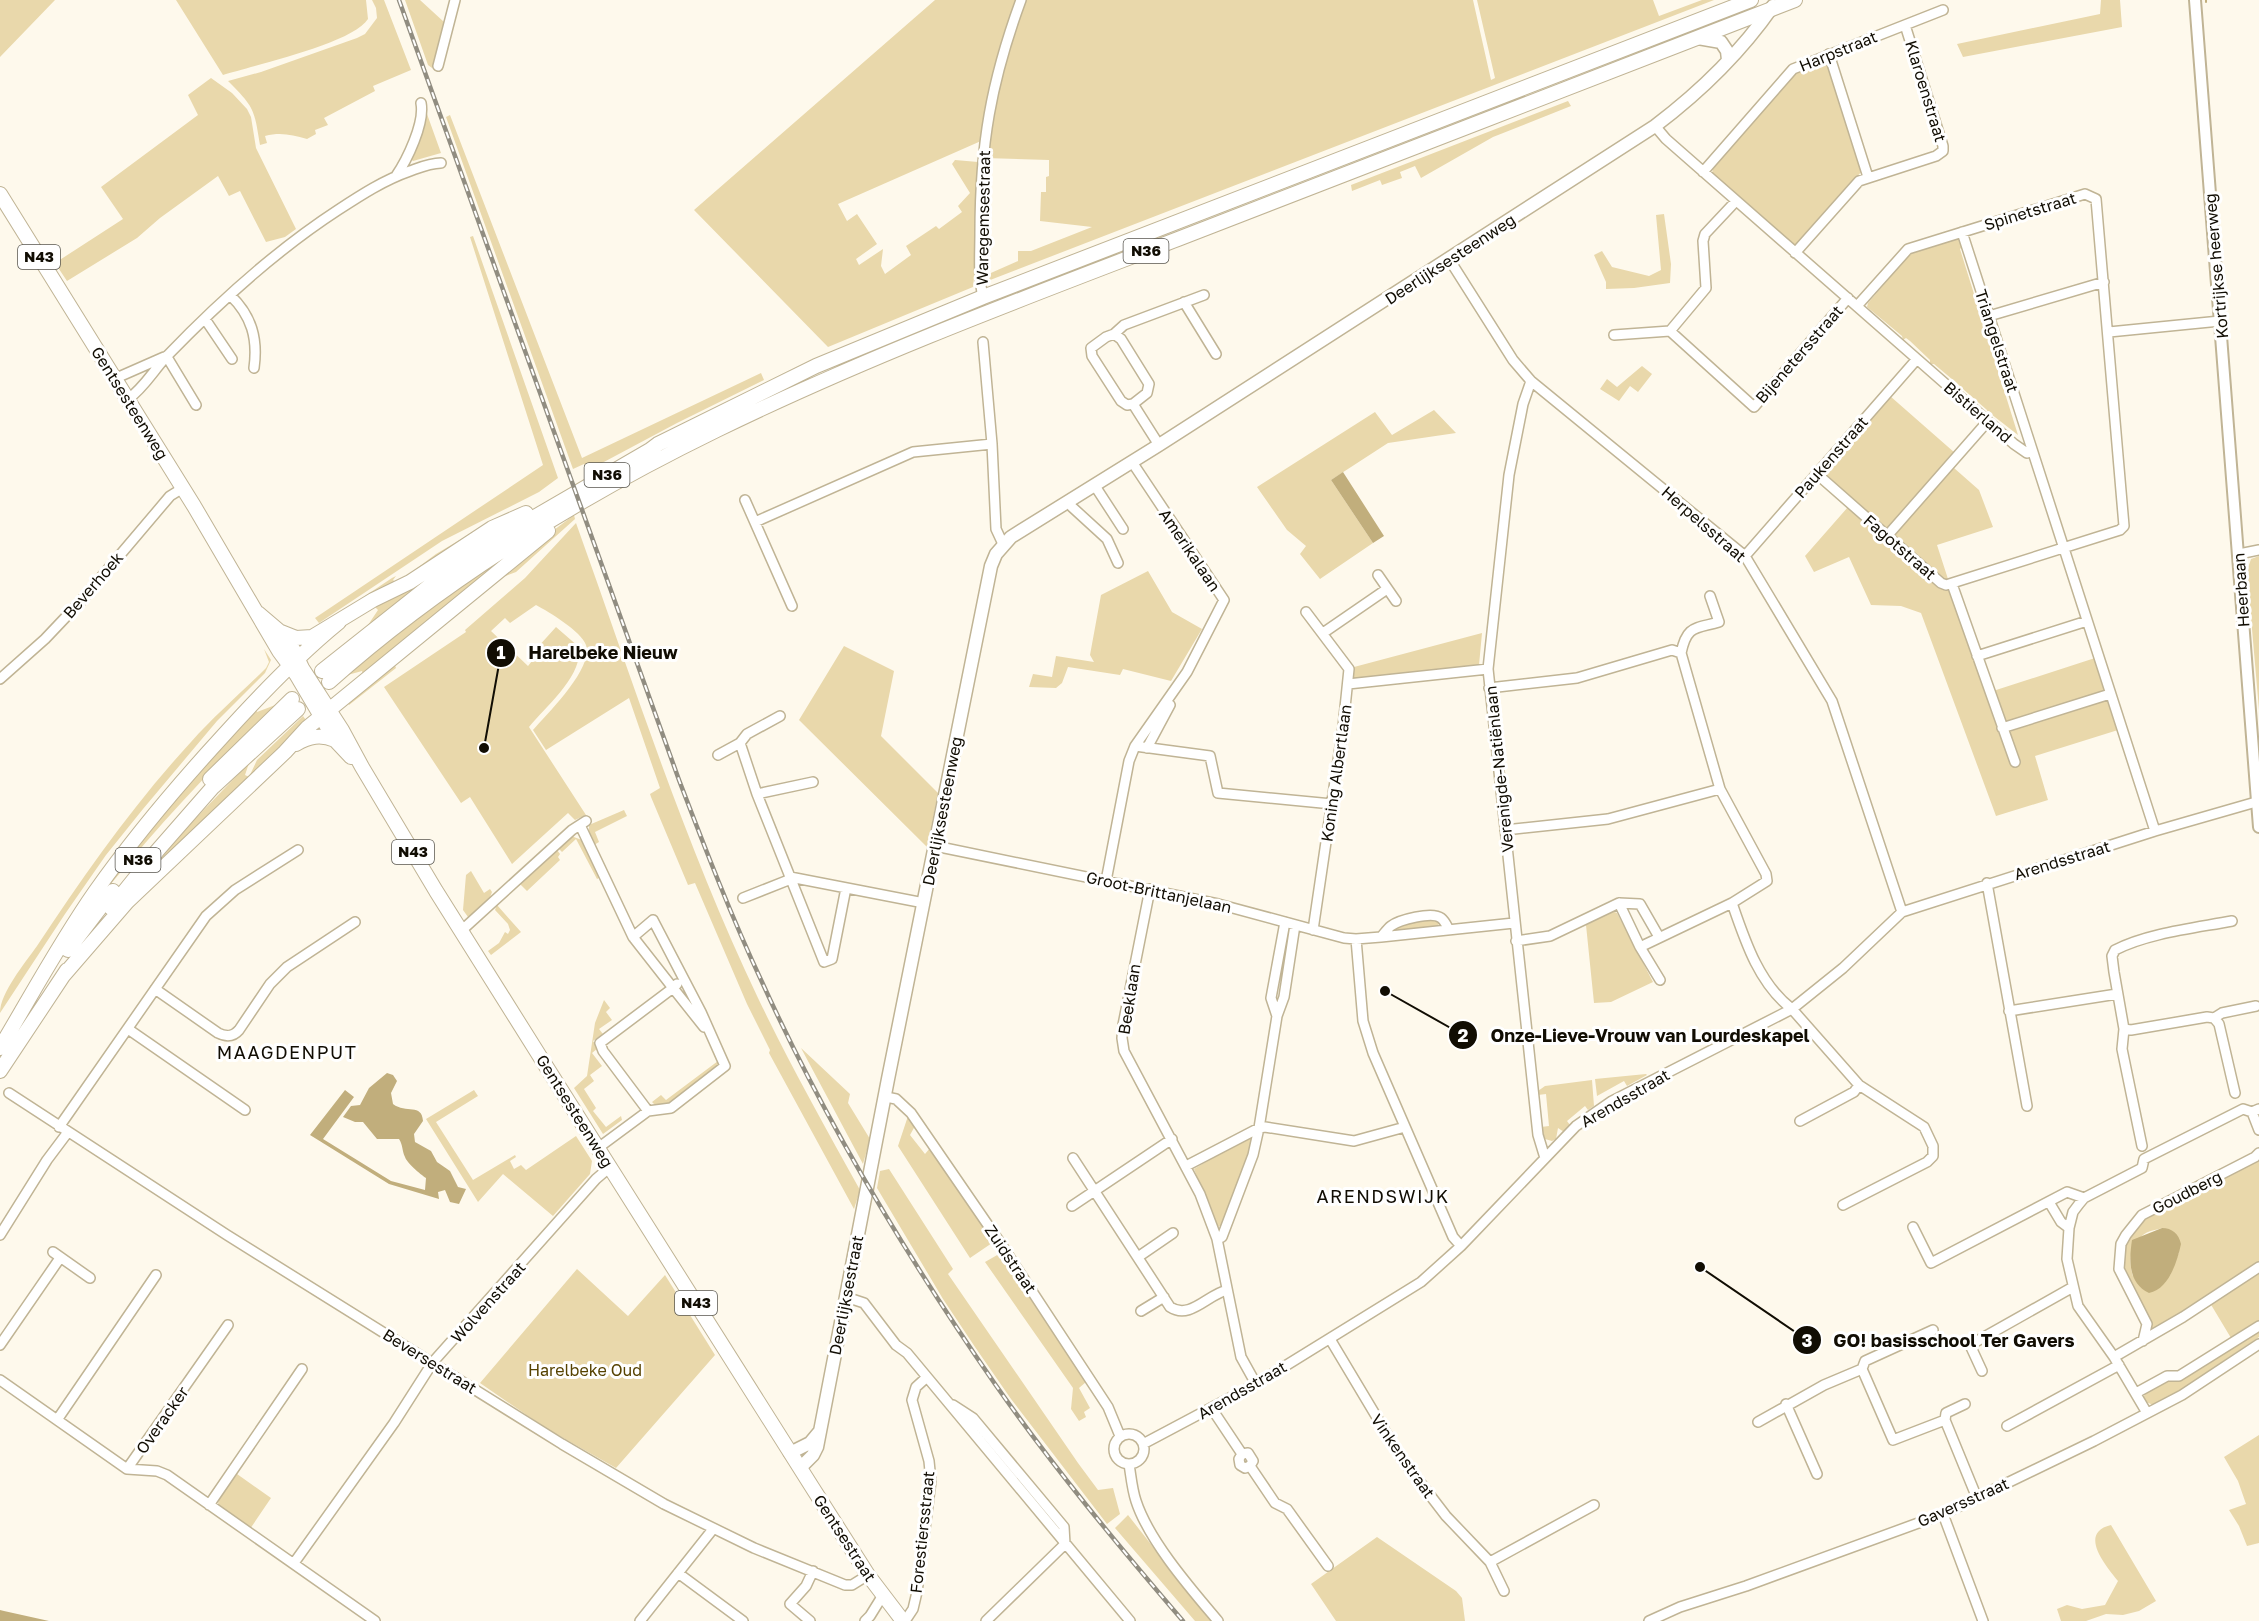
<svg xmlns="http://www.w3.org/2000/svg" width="2259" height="1621" font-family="'Golos Text',sans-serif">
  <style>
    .green { fill: #e9d8ab; fill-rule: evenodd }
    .water { fill: #c1ae7c }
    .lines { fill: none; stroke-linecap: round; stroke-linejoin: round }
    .stream { stroke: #c1ae7c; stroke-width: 2 }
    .minor-casing { stroke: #c0b495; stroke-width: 12 }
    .tertiary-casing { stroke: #c0b495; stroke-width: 14 }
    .secondary-casing { stroke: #c0b495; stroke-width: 15 }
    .primary-casing { stroke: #c0b495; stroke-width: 16 }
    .minor { stroke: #fff; stroke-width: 9 }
    .tertiary { stroke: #fff; stroke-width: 10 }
    .secondary { stroke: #fff; stroke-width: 12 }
    .primary { stroke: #fff; stroke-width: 14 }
    .rail-casing { stroke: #918d81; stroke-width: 4.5 }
    .rail { stroke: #fff; stroke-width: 2; stroke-dasharray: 7; stroke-linecap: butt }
    .labels { text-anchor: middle; stroke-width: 6; stroke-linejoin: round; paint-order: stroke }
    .shield { fill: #fff; stroke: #58564f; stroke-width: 1.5 }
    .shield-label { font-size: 15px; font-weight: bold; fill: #110d03 }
    .street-label { font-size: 16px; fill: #110d03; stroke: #fff }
    .park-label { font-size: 16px; fill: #564200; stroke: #fff }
    .neighbourhood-label { font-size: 18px; letter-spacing: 1.5px; fill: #110d03; stroke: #fff }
    .leader { fill: none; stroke: #110d03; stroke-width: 2 }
    .callout-dot { fill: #110d03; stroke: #fff; stroke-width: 2 }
    .mark-label { font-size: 18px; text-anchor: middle; font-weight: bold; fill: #fff }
    .callout-label { font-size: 18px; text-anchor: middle; font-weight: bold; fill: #110d03; stroke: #fff; stroke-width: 6; stroke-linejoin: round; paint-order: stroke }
  </style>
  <rect width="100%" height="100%" fill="#fef9ec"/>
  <path class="green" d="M0 0H55L0 57Z
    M176 0H366L368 19C352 44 254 65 223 75Z
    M372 0H384L411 70 373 86 375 91 324 118 328 125 315 130 316 134 307 139C292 135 281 132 265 136L267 143 260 145C254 109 255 108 228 81L261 72 357 38 365 34 377 18 376 8Z
    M405 0H420L444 22 435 61 432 68 428 65Z
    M935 0H1017L992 76 981 141 838 204 847 221 857 214 877 244 856 259 859 265 883 249 881 266 885 274 911 255 906 246 936 226 939 229 962 212 958 206 970 193 952 164 955 160 978 162 976 260 973 287 828 347 694 210Z
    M1025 0H1473L1491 80 1495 78 1477 0H1653L1659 16 1702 0H1714L985 282 984 276 1018 261V251H1031L1092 227 1040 221 1041 192H1046V177L1049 176V160L984 158 1001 63Z
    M2101 0H2120L2122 27 1963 57 1957 44 2100 14Z
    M1826 60 1829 63 1862 171 1797 245H1793L1712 173 1713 169 1793 74 1798 70Z
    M211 78 232 93 247 109 251 117 256 148 296 229 285 237 266 242 240 191 229 196 218 176 160 218 137 238 67 281 55 263 123 219 101 187 198 115 188 95Z
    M1568 101 1571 106 1493 137 1421 178 1415 166 1400 172 1402 178 1382 185 1380 180 1352 191 1351 185Z
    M427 114 441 153 413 161 410 158Z
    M450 115 582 458 761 373 764 380 677 423 587 471 584 464 573 469 446 117Z
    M1664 214 1671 264 1670 283 1634 288 1606 289V282L1594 255 1602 251 1612 267 1649 276 1661 270 1656 215Z
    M473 236 558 478 539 492 442 541 319 623 315 618 543 465 470 237Z
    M1956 239 1960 240 1963 246 1960 249 2018 435 1991 414 1988 415 1987 410 1963 389 1960 390 1959 385 1934 364H1930V360L1910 341 1906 338 1903 340 1902 336 1867 307 1868 303 1910 254Z
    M1642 366 1652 374 1638 392 1630 386 1619 401 1600 389 1607 379 1617 387Z
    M1890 396 1955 453 1954 468 1979 490 1993 527 1937 545 1948 579 1956 587 1993 691 2095 658 2118 730 2035 756 2048 800 1996 816 1921 613 1901 606 1871 605 1849 557 1814 572 1805 556 1848 507 1816 481Z
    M1434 410 1456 433 1388 443 1331 480 1373 543 1320 579 1300 554 1306 546 1287 530 1257 487 1375 412 1392 435Z
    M574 515 575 519 516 572 503 577 394 663 396 668 349 705 347 701 522 554Z
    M576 523C633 682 685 845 758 998 789 1063 825 1127 860 1190L854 1209 769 1053 770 1050 747 1004 695 883 688 885 651 797 650 794 660 788 629 698 546 750 533 730C547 714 594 668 586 645 581 631 549 612 536 605L510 623 505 618 491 631 528 666 540 651 537 648 556 627 579 647C583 676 546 706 529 727L586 815 575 820 568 813 512 864 470 797 461 803 384 687 466 632 465 630 525 578Z
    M478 529 397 583 323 624 392 578 396 576 393 580 397 583 436 554Z
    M470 548 369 626 368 625 378 610 374 606Z
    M2259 556V710L2247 571 2251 559Z
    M498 559 502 563 363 676 362 671 344 676 400 629Z
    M1148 571 1172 612 1202 629 1171 681 1123 669 1120 675 1068 667 1062 683 1056 688 1029 687 1033 674 1052 677 1056 656 1094 662 1090 655 1101 595Z
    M1482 633 1479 665 1353 679 1354 667Z
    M844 646 894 671 881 736 938 793 927 847 799 720Z
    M264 649 271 660 265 673 217 721 143 809 106 855 65 914 0 1013C0 993 25 963 37 946 84 875 133 805 191 742 214 716 241 693 266 668L269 662Z
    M278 704C205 774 138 847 77 927L129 851 255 707 257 712Z
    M303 716 308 723 141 881 194 820 249 763 245 775 249 777 257 760Z
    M624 810 627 816 595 832 599 842 594 845 589 834V825Z
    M571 836 582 840 601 877 597 879 576 839 562 852 558 848Z
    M557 850 560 854 558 857 560 860 527 891 520 884Z
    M471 871 484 893 490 889 492 892 489 900 471 917H468L463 910 466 875Z
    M497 905 521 932 491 955 488 951 499 943 505 932 508 934 510 930 508 924 495 910Z
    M1612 911 1617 913 1653 982 1611 1002 1594 1003 1586 925Z
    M1436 919 1440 922 1437 927 1392 931 1393 928 1411 922Z
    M604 1000 610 1008 606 1012 612 1020 599 1029 603 1034 593 1041 598 1048 592 1053 602 1066 590 1075 594 1081 584 1089 596 1108 593 1111 606 1127 621 1116 622 1120 603 1134 574 1088 587 1076 595 1023Z
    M801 1048 850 1094 848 1103 870 1139 863 1164Z
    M718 1061 719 1065 668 1104H654L652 1102 661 1095 666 1100Z
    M1646 1074 1647 1075 1627 1086 1624 1081 1597 1096 1595 1079Z
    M1592 1080 1594 1106 1588 1110 1585 1106 1567 1121 1570 1125 1564 1132 1558 1128 1556 1139 1552 1141 1545 1139 1541 1127 1549 1126 1546 1094 1538 1095V1091L1545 1086Z
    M474 1090 478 1096 436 1122 473 1180 515 1155 516 1157 510 1161 514 1169 521 1165 526 1170 576 1136 592 1161 590 1174 553 1216 503 1174 478 1202 426 1119Z
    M908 1116 915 1126 910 1135 925 1154 930 1148 995 1241 970 1258 898 1146Z
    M1249 1136 1253 1139 1250 1155 1224 1225 1217 1227 1194 1169Z
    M2259 1158V1264L2149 1334 2121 1264 2125 1240 2145 1218 2254 1163ZM2162 1228 2179 1252 2170 1275 2133 1276C2128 1261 2130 1245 2143 1235 2147 1231 2156 1230 2162 1228Z
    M889 1169 953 1269 948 1274 1078 1463 1098 1490 1113 1488 1120 1514 1107 1524 1011 1399 975 1347 943 1299 877 1188 880 1171Z
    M999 1254H1002L1086 1382 1079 1388 1090 1408 1084 1412 1086 1417 1079 1421 1071 1409 1073 1388 985 1262Z
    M577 1269 628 1316 665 1275 715 1355 616 1468 544 1427 480 1383Z
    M2259 1271V1320L2231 1338 2210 1303Z
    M2259 1330V1337L2173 1395 2153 1405 2144 1401 2143 1398C2150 1384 2169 1379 2183 1379Z
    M2259 1435V1543L2247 1546 2239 1526 2229 1510 2246 1504 2238 1481 2224 1457Z
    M237 1474 271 1498 250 1529 220 1507 218 1504 219 1498Z
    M1128 1515 1211 1621H1195L1115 1528Z
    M2111 1525 2156 1601 2139 1611 2123 1615 2106 1614 2086 1621H2061L2057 1609 2067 1605 2082 1609 2105 1605 2118 1581C2107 1567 2077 1533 2111 1525Z
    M1377 1537 1456 1591 1462 1598 1465 1621H1336L1311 1584Z"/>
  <path class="water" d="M1343 472 1384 536 1373 543 1331 480Z
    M387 1073 393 1075 397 1081 391 1093 393 1104C406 1114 422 1103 423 1121L414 1134 415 1142 431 1151 437 1162 450 1171 458 1187 466 1189 459 1204 450 1202 445 1190 438 1192 439 1199 389 1184 310 1135 345 1090 354 1097 323 1139 391 1181 425 1190 426 1178C420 1174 407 1163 405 1157 402 1151 403 1145 399 1139H377L363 1122H355L343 1117 351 1106 360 1105 369 1088Z
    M2162 1228C2172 1228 2179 1234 2181 1244 2177 1262 2169 1289 2149 1293 2128 1283 2129 1260 2132 1240Z
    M0 1610 4 1611 49 1621H0Z"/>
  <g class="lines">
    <path class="stream" d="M2206 0V2"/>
    <g class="minor-casing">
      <path id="minor" d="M1829 54 1868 177
        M438 66 455 0
        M1655 126 1666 139 2014 444 2027 453 2032 451
        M1703 172 1793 69 1943 10
        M396 176C407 160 425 123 421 103
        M1962 232 2155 831
        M1795 253 1859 181 1936 156 1943 151V146L1905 25
        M1449 259 1513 360 1531 381 1745 556 1832 701 1902 912
        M230 295C252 316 258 339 254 368
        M983 297C978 276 980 255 980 233 980 145 991 82 1021 0
        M1184 302 1216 354
        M1989 316 2104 282
        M205 319 232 359
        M1670 331 1754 407 1848 298
        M2109 332 2220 321
        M1114 334 1121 339 1149 384 1147 393 1133 404
        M1614 335 1670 331 1706 288 1703 241 1705 234 1736 201
        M983 342 992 444 996 529 1003 544
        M167 357 196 405
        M114 379 164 357
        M1531 381 1523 404 1509 475 1488 669 1538 1135 1545 1158
        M127 400C144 388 153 371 167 356 219 302 275 251 338 210 361 195 384 180 410 171 421 167 430 163 441 163
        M1159 445 1133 404 1127 405 1121 401 1092 356 1091 348 1106 337 1114 334 1124 325 1204 295
        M1817 474 1941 583 1946 585 2120 530 2124 526 2096 199 2085 194 1908 249 1857 306
        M1095 486 1123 529
        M745 500 792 606
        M1069 501 1072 507 1107 539 1118 563
        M755 522 913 452 992 444
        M1887 536 1988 421
        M2239 554 2259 550
        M1745 556 1917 359
        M1378 575 1396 601
        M1952 584 2015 762
        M1306 612 1349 669 1343 727 1313 930
        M1323 633 1387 589
        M1681 653C1687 625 1695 629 1719 622L1710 596
        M1977 656 2087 621
        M0 679 45 639 81 601 170 496 183 488
        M1348 684 1488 669
        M1489 688 1577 678 1672 650 1681 653 1720 789 1766 874 1767 881 1732 903 1640 947
        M2002 728 2110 694
        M740 743 757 794 824 962 832 959 846 888
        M1135 746 1210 756 1218 793 1332 804
        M1147 748 1170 705
        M718 755 740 743 747 734 780 716
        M757 794 813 782
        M580 825 633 937
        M1505 830 1608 819 1720 789
        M935 846 1218 904 1344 938 1356 939 1381 937 1514 923
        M790 877 924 903
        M1106 881 1129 761 1135 746 1187 672 1224 600 1132 462
        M1987 883 2027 1106
        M1150 889 1123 1025 1122 1038 1124 1051 1200 1194 1217 1239 1241 1357 1256 1384
        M743 898 791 879
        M1619 903 1640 947 1660 980
        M1732 903C1745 941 1759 984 1792 1009L1859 1085 1924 1127 1933 1146V1156L1927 1162 1843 1205
        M1295 925 1284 997 1277 1016 1259 1128 1265 1127 1354 1141 1405 1127
        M461 931 572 830 586 821
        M1381 937C1384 934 1387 929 1391 926 1399 920 1432 911 1441 918 1445 921 1447 926 1449 930
        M1356 939 1363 1021 1373 1053 1453 1237 1461 1246
        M1516 941 1550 936 1619 903 1640 904 1659 937
        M677 984 673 988 704 1027
        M155 989 218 1033C226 1037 233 1037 239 1030L270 984 287 967 355 922
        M2009 1011 2117 994
        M1277 1016 1271 998 1285 922
        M2214 1018 2222 1013 2256 1006
        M128 1029 245 1110
        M2124 1029 2131 1030 2207 1017 2214 1018 2219 1024 2235 1093
        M9 1093 227 1235 562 1444 664 1504 754 1548 845 1585H852L868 1575
        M886 1097 896 1099 911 1113 1001 1244 1108 1407 1120 1436
        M2252 1112 2259 1130
        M1800 1121 1854 1092 1859 1085
        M59 1127 206 916 235 890 298 850
        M2142 1146 2122 1049 2124 1029 2114 972 2112 956 2115 950C2148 933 2195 928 2232 921
        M598 1148 648 1111 603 1051 600 1043 673 988 633 937 653 920 701 1012 725 1066 671 1108 648 1111
        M1073 1158 1170 1307C1190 1320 1207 1295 1227 1290
        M1186 1166 1259 1128 1253 1155 1222 1237 1217 1239
        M2049 1202 2061 1222 2069 1228
        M1072 1206 1172 1139
        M1913 1227 1931 1263 2067 1192 2084 1198
        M0 1235 47 1160 68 1132
        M53 1252 90 1278
        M1138 1257 1173 1233
        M846 1297 864 1303 896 1345 907 1353 927 1377 1130 1621
        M1141 1311 1164 1297
        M228 1325 127 1469 157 1471 167 1475 375 1621
        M1933 1330 1865 1361 1862 1369 1893 1440 1945 1420 1977 1498
        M1330 1339 1400 1456 1446 1516 1490 1562 1594 1505
        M2143 1341 2147 1324 2119 1269 2121 1244 2126 1235 2142 1215 2255 1157 2259 1153
        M0 1345 60 1258
        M2114 1357 2183 1317 2259 1267
        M1982 1371 1970 1345 2073 1287
        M0 1380 127 1469
        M2136 1393 2167 1376H2179L2259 1326
        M1786 1404 1817 1474
        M953 1405 973 1418 1064 1527 1065 1544
        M1212 1409 1242 1454
        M2147 1413 2114 1357 2078 1306 2067 1259 2069 1228 2073 1212 2079 1204 2084 1198 2142 1168 2144 1159 2243 1109 2252 1112 2259 1109
        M57 1420 156 1275
        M1945 1420 1946 1413 1965 1404
        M1758 1422 1824 1385 1862 1369
        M2007 1426 2119 1365
        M1114 1449a15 15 0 1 1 30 0a15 15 0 1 1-30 0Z
        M1143 1444 1256 1384 1421 1282 1461 1246 1576 1126 1612 1101 1792 1009 1843 968 1902 912 2155 831 2256 802
        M1242 1454 1239 1459 1240 1465 1245 1468 1250 1466
        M1242 1454 1248 1453 1253 1461 1250 1466
        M1129 1464C1131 1476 1132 1489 1136 1501 1149 1541 1191 1589 1218 1621
        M1250 1466 1275 1503 1287 1509 1328 1566
        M209 1505 302 1369
        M1943 1514 1983 1621
        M1490 1562 1504 1591
        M294 1563 394 1423 433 1362 596 1179 610 1167
        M678 1573 743 1621
        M640 1621 713 1529
        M810 1621 790 1604 806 1586 813 1571
        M865 1621 870 1616 883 1595
        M905 1621 913 1609 917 1592 931 1481 929 1461 912 1400 916 1387 927 1377
        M986 1621 1065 1544
        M1649 1621 1680 1607 1746 1586 1943 1514 2094 1441 2182 1395 2259 1344"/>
    </g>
    <g class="tertiary-casing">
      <path id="tertiary" d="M2195 0 2259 827"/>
    </g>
    <g class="secondary-casing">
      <path id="secondary" d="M1698 38 1721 42 1727 51 1728 60
        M790 1453 810 1443 820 1431
        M800 1468 813 1455 817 1447 888 1079 991 566 996 554 1011 537 1159 445 1655 126C1700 92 1741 52 1773 6"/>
    </g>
    <g class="primary-casing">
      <path id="primary" d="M0 194 194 506 279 651 296 674 335 740 351 757
        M258 613 278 630 293 649 302 668 342 730 362 767 436 891 544 1063 812 1487 868 1575 903 1621
        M281 632 296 638 312 637 373 600 410 582 492 528 526 513
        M322 671 433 583 495 540 650 450 658 444 816 366 983 297 1751 0
        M329 682C570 467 880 353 1178 239 1384 160 1589 79 1795 0
        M296 744C309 736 321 734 335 740
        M210 779 292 699
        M111 908 157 851 213 787 298 709
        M68 950 113 891
        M63 976 127 902 285 752 307 728 548 531
        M0 1048C31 996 60 942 95 892 134 837 177 786 222 737 259 696 296 657 339 622
        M0 1071 67 970"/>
    </g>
    <use href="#minor" class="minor"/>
    <use href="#tertiary" class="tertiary"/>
    <use href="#secondary" class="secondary"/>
    <use href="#primary" class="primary"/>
    <g class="rail-casing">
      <path id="rail" d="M399 0 679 780C705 848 731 916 762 982 826 1123 907 1257 995 1384 1053 1467 1117 1544 1183 1621"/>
    </g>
    <use href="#rail" class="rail"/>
  </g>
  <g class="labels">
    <g class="shield">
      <rect x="1123.5" y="239" width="45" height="24" rx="4.5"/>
      <rect x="18" y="245" width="42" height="24" rx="4.5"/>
      <rect x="584.5" y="463" width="45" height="24" rx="4.5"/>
      <rect x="392" y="840" width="42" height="24" rx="4.5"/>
      <rect x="115.5" y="848" width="45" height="24" rx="4.5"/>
      <rect x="675" y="1291" width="42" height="24" rx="4.5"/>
    </g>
    <g class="shield-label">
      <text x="1146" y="256">N36</text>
      <text x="39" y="262">N43</text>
      <text x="607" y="480">N36</text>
      <text x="413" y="857">N43</text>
      <text x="138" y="865">N36</text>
      <text x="696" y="1308">N43</text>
    </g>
    <g class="street-label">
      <text transform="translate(1838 51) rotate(-22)" y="6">Harpstraat</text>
      <text transform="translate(1926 91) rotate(73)" y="6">Klaroenstraat</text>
      <text transform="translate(2030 211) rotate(-17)" y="6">Spinetstraat</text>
      <text transform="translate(983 218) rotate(-89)" y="6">Waregemsestraat</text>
      <text transform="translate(1450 259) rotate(-33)" y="6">Deerlijksesteenweg</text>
      <text transform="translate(2216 266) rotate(-95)" y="6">Kortrijkse heerweg</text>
      <text transform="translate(1997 341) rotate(72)" y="6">Triangelstraat</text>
      <text transform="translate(1799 354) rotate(-49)" y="6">Bijenetersstraat</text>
      <text transform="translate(130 403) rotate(58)" y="6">Gentsesteenweg</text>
      <text transform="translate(1978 412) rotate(41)" y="6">Bistierland</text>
      <text transform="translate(1831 457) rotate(-49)" y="6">Paukenstraat</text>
      <text transform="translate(1704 524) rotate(41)" y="6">Herpelsstraat</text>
      <text transform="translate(1900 547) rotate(41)" y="6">Fagotstraat</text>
      <text transform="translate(1190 550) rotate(56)" y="6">Amerikalaan</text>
      <text transform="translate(93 585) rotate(-49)" y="6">Beverhoek</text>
      <text transform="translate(2241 590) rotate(-94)" y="6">Heerbaan</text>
      <text transform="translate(1499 769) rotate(-96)" y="6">Verenigde-Natiënlaan</text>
      <text transform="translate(1336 773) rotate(-82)" y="6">Koning Albertlaan</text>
      <text transform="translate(942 811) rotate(-79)" y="6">Deerlijksesteenweg</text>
      <text transform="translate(2062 860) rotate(-17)" y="6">Arendsstraat</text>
      <text transform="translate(1159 892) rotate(12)" y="6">Groot-Brittanjelaan</text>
      <text transform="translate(1129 999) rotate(-81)" y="6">Beeklaan</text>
      <text transform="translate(1625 1098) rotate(-30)" y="6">Arendsstraat</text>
      <text transform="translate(575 1111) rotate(58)" y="6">Gentsesteenweg</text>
      <text transform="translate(2187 1192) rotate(-27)" y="6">Goudberg</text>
      <text transform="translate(1011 1259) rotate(56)" y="6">Zuidstraat</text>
      <text transform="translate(846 1295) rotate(-79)" y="6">Deerlijksestraat</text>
      <text transform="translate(488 1302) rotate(-48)" y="6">Wolvenstraat</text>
      <text transform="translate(430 1361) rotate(32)" y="6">Beversestraat</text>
      <text transform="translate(1242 1390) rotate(-30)" y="6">Arendsstraat</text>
      <text transform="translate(162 1420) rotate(-55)" y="6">Overacker</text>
      <text transform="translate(1403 1456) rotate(55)" y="6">Vinkenstraat</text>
      <text transform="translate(1963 1502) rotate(-24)" y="6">Gaversstraat</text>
      <text transform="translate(922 1532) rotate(-84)" y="6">Forestiersstraat</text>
      <text transform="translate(845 1538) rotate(57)" y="6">Gentsestraat</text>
    </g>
    <g class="park-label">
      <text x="585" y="1376">Harelbeke Oud</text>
    </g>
    <g class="neighbourhood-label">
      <text x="287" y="1059">MAAGDENPUT</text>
      <text x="1383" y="1203">ARENDSWIJK</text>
    </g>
  </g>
  <path class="leader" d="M484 748L501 653M1385 991L1463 1035M1700 1267L1807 1340"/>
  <g class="callout-dot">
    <circle cx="484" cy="748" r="6"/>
    <circle cx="1385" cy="991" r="6"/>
    <circle cx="1700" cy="1267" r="6"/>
    <circle cx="501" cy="653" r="15"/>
    <circle cx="1463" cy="1035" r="15"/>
    <circle cx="1807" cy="1340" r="15"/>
  </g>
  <g class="mark-label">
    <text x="501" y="659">1</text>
    <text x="1463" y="1042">2</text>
    <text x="1807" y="1347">3</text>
  </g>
  <g class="callout-label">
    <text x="603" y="659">Harelbeke Nieuw</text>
    <text x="1650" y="1042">Onze-Lieve-Vrouw van Lourdeskapel</text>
    <text x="1954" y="1347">GO! basisschool Ter Gavers</text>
  </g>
</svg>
